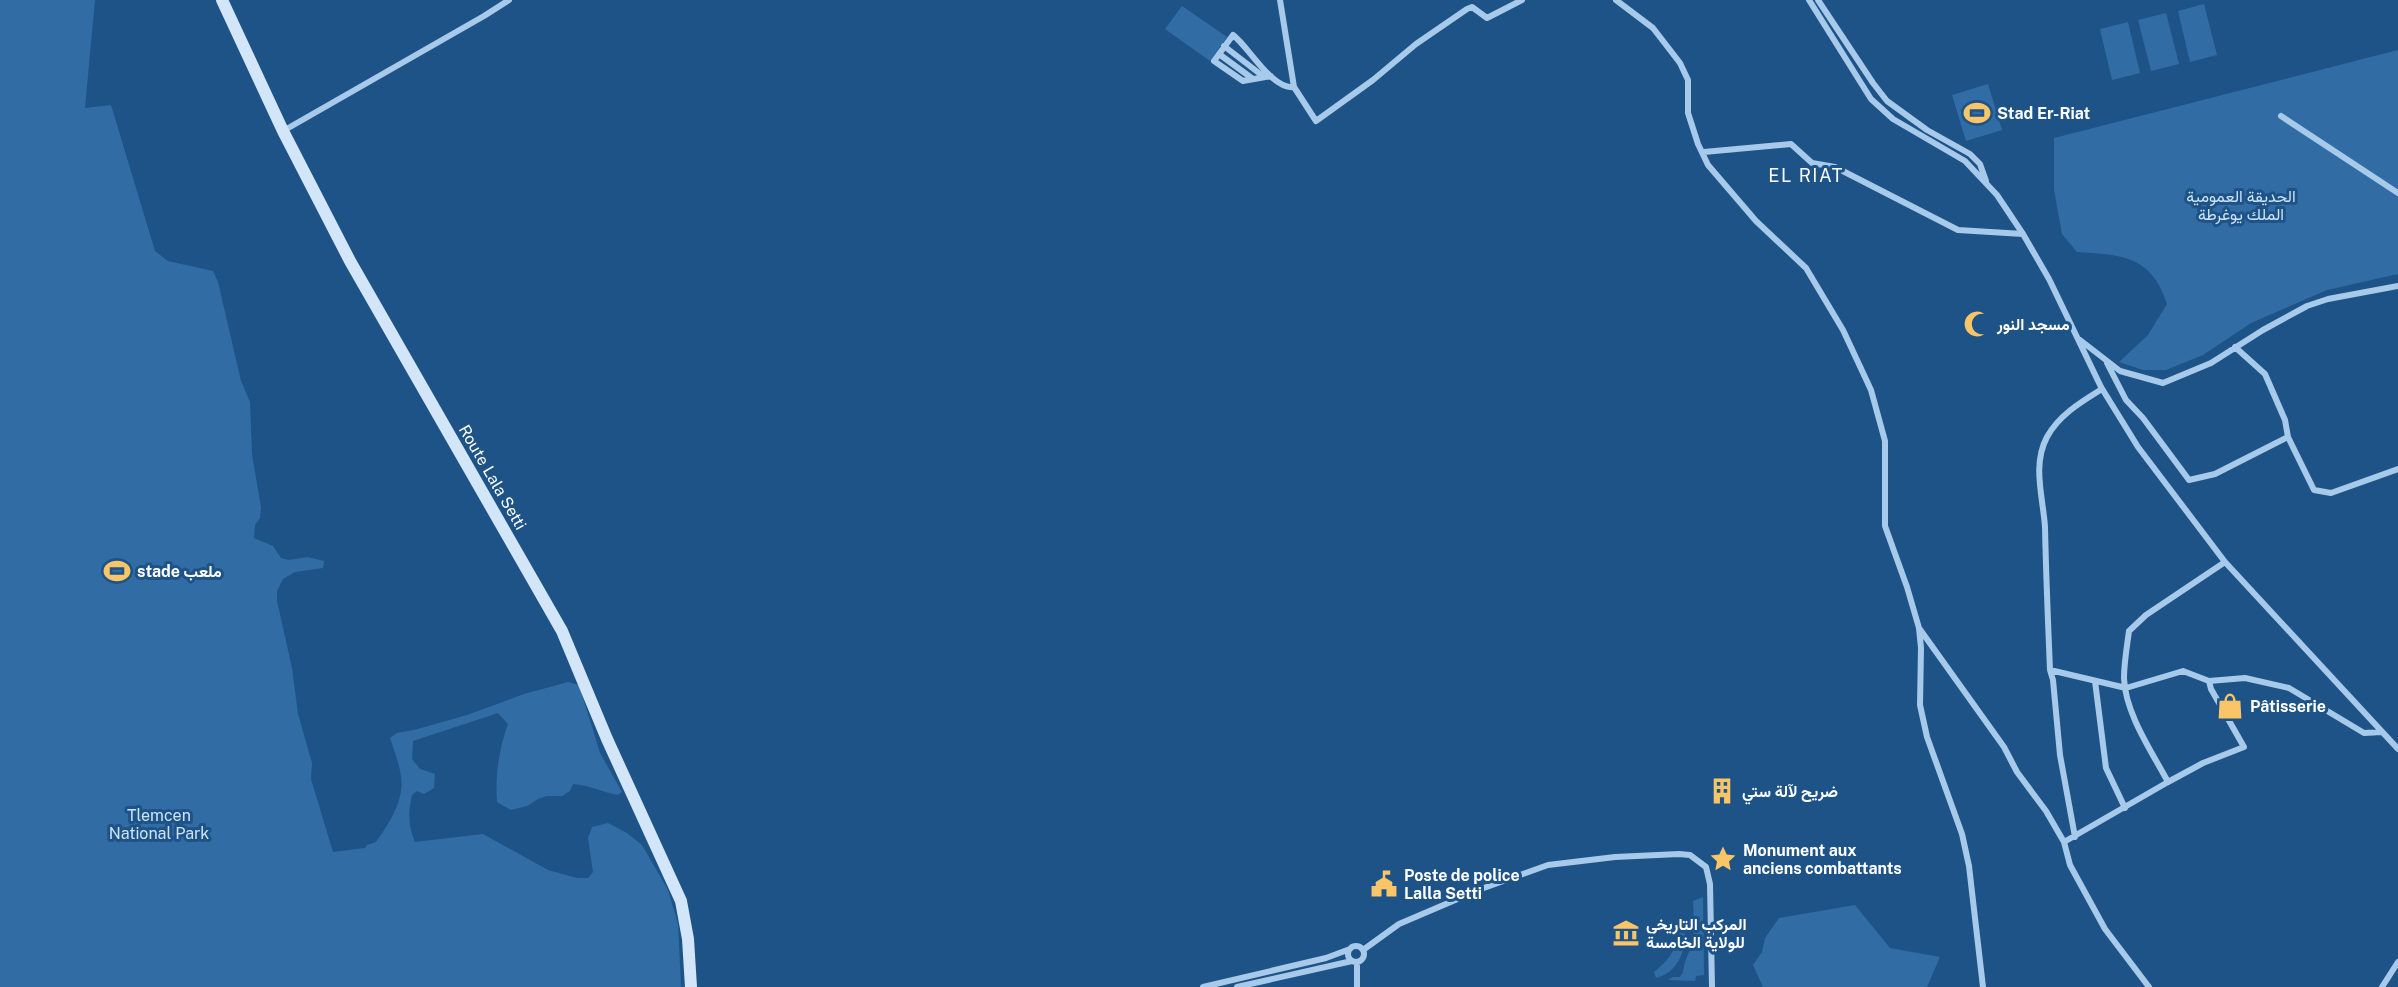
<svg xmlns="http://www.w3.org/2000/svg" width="2398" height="987" font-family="'Public Sans',Vazirmatn,sans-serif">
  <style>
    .green { fill: #316da4 }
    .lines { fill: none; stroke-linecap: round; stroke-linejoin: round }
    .street { stroke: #a7caeb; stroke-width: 6 }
    .secondary { stroke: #d3e5f8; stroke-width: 12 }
    .labels { text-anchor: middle; stroke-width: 6; stroke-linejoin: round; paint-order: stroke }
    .poi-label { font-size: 16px; font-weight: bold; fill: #fff; stroke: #1e5387; text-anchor: start }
    .park-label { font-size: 16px; fill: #cce3f8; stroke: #1e5387 }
    .street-label { font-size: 16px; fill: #fff; stroke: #1e5387 }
    .neighbourhood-label { font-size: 18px; letter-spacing: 1.5px; fill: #fff; stroke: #1e5387 }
  </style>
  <rect width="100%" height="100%" fill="#1e5387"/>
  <path class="green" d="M0 0H95L85 108 111 105 155 251 168 261 213 271 218 282 241 381 250 402 252 455 261 507 260 518 255 525 254 538 273 546 281 558 289 560 308 557 324 561 323 568 295 572 283 579 277 591V601L292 668 298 714 312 763 311 779 333 852 365 848 367 845 376 842C389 824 405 799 401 776 399 763 394 750 390 738L397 733 414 730 467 715 524 694 568 682 579 685 600 753 622 792 618 795C602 792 589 785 573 784L570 791 562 796H547L538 799 527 806 511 810 497 802C495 775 499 749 508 724L498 713 413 741 412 759 420 769 435 774 434 788 424 794 417 791 412 795C408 812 408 826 415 842L483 834 548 870 577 878H588L593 872 588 838 592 827 608 823 627 833 642 845 668 890 678 924 681 987H0Z
    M2204 4 2217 55 2190 62 2178 11Z
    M1182 6 1227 37 1210 61 1165 29Z
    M2166 13 2179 64 2151 71 2138 20Z
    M2128 22 2140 73 2112 80 2100 29Z
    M2398 50V274L2327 290 2251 323 2203 355 2166 370H2143L2119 362 2148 335 2167 304C2151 255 2122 255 2077 252L2062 234 2054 190V138Z
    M1988 84 2002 130 1966 141 1952 95Z
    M1703 897 1704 975 1696 976 1695 981 1668 980 1673 977H1680L1683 972C1684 962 1690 948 1696 939L1691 927 1694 922 1693 901Z
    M1855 905 1890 948 1940 957 1927 987H1763L1753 965 1762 952 1765 938 1779 918Z
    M1684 924C1688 946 1680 972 1656 978L1654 972C1670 959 1680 947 1675 926Z"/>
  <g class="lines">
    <path class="street" d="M1280 0 1294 87 1316 121 1373 80 1416 44 1467 9 1472 7 1487 18 1522 0
      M1616 0 1653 28 1680 63 1688 80V113L1698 144 1708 165 1756 221 1806 268 1843 330 1871 390 1885 441V526L1907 587 1919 628 1921 648 1920 705 1927 737 1962 834 1969 866 1983 987
      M1809 0 1871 99 1893 119 1965 161 1997 195 2023 234 2049 279 2101 387 2138 447 2225 562 2398 749
      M1818 0 1873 83 1887 101 1927 130 1970 154 1980 164 1986 181
      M1224 46 1264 77
      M1219 54 1253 79
      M1271 76 1243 81 1214 61 1233 35C1249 47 1272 90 1294 87
      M2281 116 2398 193
      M283 131 484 16 509 0
      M1704 152 1791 144 1812 163 1835 167 1958 230 2023 234
      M2080 340 2120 371 2163 383 2211 363 2263 330 2307 306 2328 299 2398 286
      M2235 347 2265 374 2285 420 2288 437
      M2107 363 2126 400 2143 418 2189 480 2215 474 2288 437 2314 490 2331 493 2398 469
      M1919 628 2004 747 2017 772 2046 811 2064 842 2070 865 2105 929 2149 987
      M2050 670 2126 688 2183 671 2209 681 2245 678 2289 688 2364 733 2382 732
      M2095 681 2106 768 2125 808
      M2168 782 2203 763 2244 747 2211 689 2209 681
      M2075 837 2060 755 2053 680 2050 670C2048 623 2046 575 2045 527 2043 497 2032 465 2047 437 2059 415 2081 402 2102 389
      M2064 842 2168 782C2152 752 2125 713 2124 678 2124 663 2127 646 2129 631L2146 615 2225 562
      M1348 954a8 8 0 1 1 16 0a8 8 0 1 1-16 0Z
      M1363 950 1399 924 1481 889 1548 865 1615 857 1679 854 1690 855 1706 867 1710 884 1712 987
      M1203 987 1326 958 1350 949
      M1237 987 1352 961
      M1357 987V962
      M2382 987 2398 962"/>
    <path class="secondary" d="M222 0 283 131 350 261 562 631 607 739 681 901 688 939 691 987"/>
  </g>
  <defs>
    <g id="stadium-bare" transform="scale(2.07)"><path d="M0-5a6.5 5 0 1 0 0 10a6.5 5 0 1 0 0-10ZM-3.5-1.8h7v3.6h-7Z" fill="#fac566" stroke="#1e5387" stroke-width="2.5" paint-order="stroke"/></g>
    <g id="mosque-bare" transform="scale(2.07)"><path d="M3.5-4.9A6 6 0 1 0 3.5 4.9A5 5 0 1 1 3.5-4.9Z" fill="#fac566" stroke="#1e5387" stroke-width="2.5" paint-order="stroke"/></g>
    <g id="shop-bare" transform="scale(2.07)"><path d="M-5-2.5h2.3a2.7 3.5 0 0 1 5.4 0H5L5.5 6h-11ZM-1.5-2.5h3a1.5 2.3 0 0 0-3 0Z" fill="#fac566" stroke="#1e5387" stroke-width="2.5" paint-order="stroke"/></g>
    <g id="building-bare" transform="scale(2.07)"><path d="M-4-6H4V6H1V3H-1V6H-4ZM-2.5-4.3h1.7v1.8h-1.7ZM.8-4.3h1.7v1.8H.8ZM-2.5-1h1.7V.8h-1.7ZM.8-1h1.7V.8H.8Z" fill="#fac566" stroke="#1e5387" stroke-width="2.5" paint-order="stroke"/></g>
    <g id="sight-bare" transform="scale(2.07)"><path d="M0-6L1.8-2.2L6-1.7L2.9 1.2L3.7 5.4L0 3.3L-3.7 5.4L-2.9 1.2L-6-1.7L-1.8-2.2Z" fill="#fac566" stroke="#1e5387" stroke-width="2.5" paint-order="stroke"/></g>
    <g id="civic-bare" transform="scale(2.07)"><path d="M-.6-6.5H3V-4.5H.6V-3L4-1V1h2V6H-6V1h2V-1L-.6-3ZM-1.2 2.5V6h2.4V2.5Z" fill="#fac566" stroke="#1e5387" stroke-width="2.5" paint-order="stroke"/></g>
    <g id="museum-bare" transform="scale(2.07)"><path d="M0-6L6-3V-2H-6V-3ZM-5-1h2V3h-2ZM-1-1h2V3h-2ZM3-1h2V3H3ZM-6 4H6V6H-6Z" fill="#fac566" stroke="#1e5387" stroke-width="2.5" paint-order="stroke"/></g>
  </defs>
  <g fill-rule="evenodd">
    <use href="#stadium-bare" x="1977" y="113"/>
    <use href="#mosque-bare" x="1977" y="324"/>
    <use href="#stadium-bare" x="117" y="571"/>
    <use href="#shop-bare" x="2230" y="706"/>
    <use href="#building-bare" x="1722" y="791"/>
    <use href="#sight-bare" x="1723" y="859"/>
    <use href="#civic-bare" x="1384" y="884"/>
    <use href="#museum-bare" x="1626" y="933"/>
  </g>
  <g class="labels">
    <g class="poi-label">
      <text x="1997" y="119">Stad Er-Riat</text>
      <text x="1997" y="330">مسجد النور</text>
      <text x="137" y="577">stade ملعب</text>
      <text x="2250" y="712">Pâtisserie</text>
      <text x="1742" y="797">ضريح لآلة ستي</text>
      <text x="1743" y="856">Monument aux<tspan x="1743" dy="18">anciens combattants</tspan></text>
      <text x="1404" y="881">Poste de police<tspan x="1404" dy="18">Lalla Setti</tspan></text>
      <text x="1646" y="930">المركب التاريخي<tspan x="1646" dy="18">للولاية الخامسة</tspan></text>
    </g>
    <g class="park-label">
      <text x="2241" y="202">الحديقة العمومية<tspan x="2241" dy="18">الملك يوغرطة</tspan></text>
      <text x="159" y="821">Tlemcen<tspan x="159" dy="18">National Park</tspan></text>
    </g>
    <g class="street-label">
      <text transform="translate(493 477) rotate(60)" y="6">Route Lala Setti</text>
    </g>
    <g class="neighbourhood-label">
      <text x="1806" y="182">EL RIAT</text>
    </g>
  </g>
</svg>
